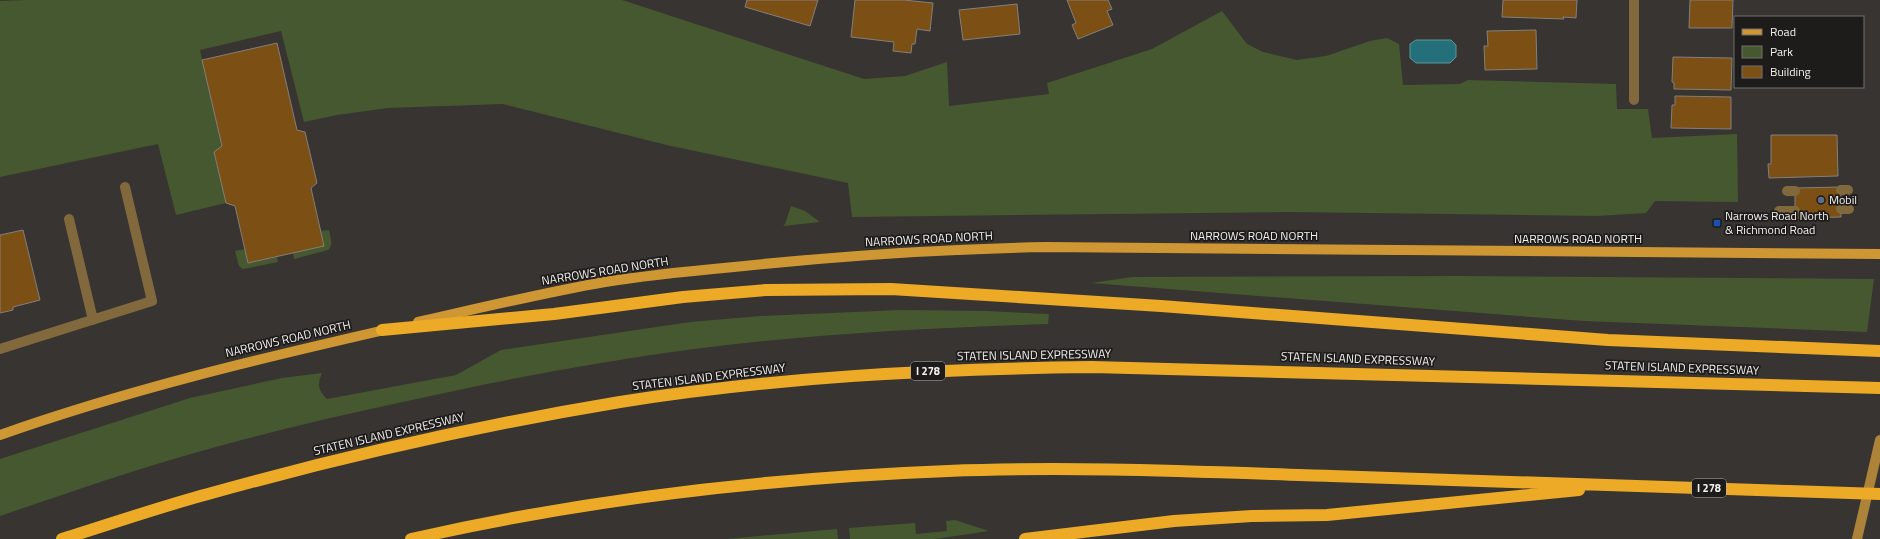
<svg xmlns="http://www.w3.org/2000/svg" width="1880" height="539" font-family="'Titillium Web',sans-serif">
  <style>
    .green { fill: #465830 }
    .water { fill: #236f7a; stroke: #61969d }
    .building { fill: #7c5015; stroke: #837f7c }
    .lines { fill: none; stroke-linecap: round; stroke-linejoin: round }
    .lane { stroke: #82683d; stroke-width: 10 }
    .street { stroke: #82683d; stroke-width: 10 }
    .secondary { stroke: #ad833a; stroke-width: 10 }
    .primary { stroke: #ce9733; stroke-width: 10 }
    .highway { stroke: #ecaa27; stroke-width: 12 }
    .highway-bridge { stroke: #ecaa27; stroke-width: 12 }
    .service-dot { fill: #5c6f8a; stroke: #1e1c1b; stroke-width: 1.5 }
    .transit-dot { fill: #1a4fb4; stroke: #1e1c1b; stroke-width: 1.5 }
    .labels { text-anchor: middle; stroke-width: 3.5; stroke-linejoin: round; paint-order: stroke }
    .shield { fill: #1e1c1b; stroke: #b2b0af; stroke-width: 1 }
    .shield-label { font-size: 11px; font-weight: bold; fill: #f2f0ee }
    .poi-label { font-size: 12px; fill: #f2f0ee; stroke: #1e1c1b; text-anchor: start }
    .street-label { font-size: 12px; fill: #f2f0ee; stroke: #1e1c1b }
  </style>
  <rect width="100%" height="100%" fill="#373431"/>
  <path class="green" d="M27 0H622L864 79 905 76 947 62 949 106 1049 94 1047 83 1152 49 1222 11 1247 44 1263 52 1297 60 1326 56 1370 41 1387 38 1399 44 1403 85 1460 84 1468 80 1616 84 1617 109H1648L1652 138 1737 134 1738 202 1655 201 1646 213 1597 216 1288 212 852 217 848 183 671 146 503 104 388 108 337 115 304 122 281 31 200 50 222 146 214 153 226 203 176 215 158 144 0 177V1Z
    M791 206 805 211 820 222 783 226 785 224Z
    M329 230C330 236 334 245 328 250L294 259 293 253 321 231Z
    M245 249 248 263 277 257 278 262 243 269 239 266 235 251Z
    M1459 276 1874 279 1867 332 1584 321 1091 283 1132 277Z
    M900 310 986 311 1049 314 1048 324C930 328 812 334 694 349 595 362 496 381 398 403 333 417 268 432 205 450 136 469 68 493 0 516V459L190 398 282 378 322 373C317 385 318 390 327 399L456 375 501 350 690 322 761 316Z
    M955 520 989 531 935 539H850L849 528 915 523 916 534 947 531 946 521Z
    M837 529 838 539H726Z"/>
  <path class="water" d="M1416 40H1451L1456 45V57L1450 63H1416L1410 58V44Z"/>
  <path class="building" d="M747 0H818L810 26 745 7Z
    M855 0H904L933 3 930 31 917 29 915 44H912L911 53 893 51 894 42 851 37Z
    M1067 0H1108L1112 9 1107 11 1113 25 1078 39 1072 25 1076 23Z
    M1503 0H1577L1576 18 1563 17 1564 19 1502 17Z
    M1690 0H1733L1732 28H1689Z
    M1017 4 1020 34 963 40 959 10Z
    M1536 30 1537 69 1485 70 1484 46H1488L1487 31Z
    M277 43 297 130 305 132 317 183 311 188 324 246 248 263 235 206 226 203 214 152 222 146 202 60Z
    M1673 57 1732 58 1731 90 1674 89V83L1672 82Z
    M1675 96 1731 97V129L1671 128 1672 105H1675Z
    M1771 135H1837L1838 176 1769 178 1768 164H1771Z
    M1841 187V217L1795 218V188Z
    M23 230 40 300 13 307V310L0 313V235Z"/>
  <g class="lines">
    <path class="lane" d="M1841 190H1848
      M1787 191H1795
      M1841 209H1849
      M1779 211H1795
      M69 219 93 320
      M0 349 152 301 125 187"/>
    <path class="street" d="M1634 100V0"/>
    <path class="secondary" d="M1857 539 1880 440"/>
    <path class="primary" d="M418 322C480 308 542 293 605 282 648 275 691 271 734 267 838 256 942 249 1046 247L1880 254
      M0 435C127 390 258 359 389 329"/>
    <path class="highway" d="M382 330 554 314 683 297 766 290 891 289 1161 306 1608 340 1880 351
      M62 539C111 524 159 507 208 494 344 456 481 425 620 402 776 377 934 369 1092 367L1880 388
      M411 539C587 499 768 478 948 471 1076 466 1203 472 1331 476 1483 481 1636 486 1789 491
      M1025 539 1174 521 1252 516 1327 515 1579 490"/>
    <path class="highway-bridge" d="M1789 491 1880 494"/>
  </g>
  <circle class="service-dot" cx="1821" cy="200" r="4"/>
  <rect class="transit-dot" x="1713" y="219" width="8" height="8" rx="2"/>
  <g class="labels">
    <g class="shield">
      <rect x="911" y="362" width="34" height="18" rx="3"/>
      <rect x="1692" y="479" width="34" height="18" rx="3"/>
    </g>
    <g class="shield-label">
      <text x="928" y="375">I 278</text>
      <text x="1709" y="492">I 278</text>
    </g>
    <g class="poi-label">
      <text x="1829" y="204">Mobil</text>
      <text x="1725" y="220">Narrows Road North<tspan x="1725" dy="14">&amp; Richmond Road</tspan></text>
    </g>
    <g class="street-label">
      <text x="1254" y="240">NARROWS ROAD NORTH</text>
      <text transform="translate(929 239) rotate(-3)" y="4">NARROWS ROAD NORTH</text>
      <text x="1578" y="243">NARROWS ROAD NORTH</text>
      <text transform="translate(605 271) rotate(-9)" y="4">NARROWS ROAD NORTH</text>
      <text transform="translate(288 339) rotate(-13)" y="4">NARROWS ROAD NORTH</text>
      <text transform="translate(1034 355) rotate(-1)" y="4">STATEN ISLAND EXPRESSWAY</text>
      <text transform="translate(1358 359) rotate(2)" y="4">STATEN ISLAND EXPRESSWAY</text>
      <text transform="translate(1682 368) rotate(2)" y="4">STATEN ISLAND EXPRESSWAY</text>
      <text transform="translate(709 377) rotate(-7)" y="4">STATEN ISLAND EXPRESSWAY</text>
      <text transform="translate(389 434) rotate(-13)" y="4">STATEN ISLAND EXPRESSWAY</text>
    </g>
  </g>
  <rect x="1734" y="16" width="130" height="72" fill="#1e1c1b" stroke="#73716f"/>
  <rect x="1742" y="29" width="20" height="6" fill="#ce9733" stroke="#73716f"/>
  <text x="1770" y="36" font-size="12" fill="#f2f0ee">Road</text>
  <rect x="1742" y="46" width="20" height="12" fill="#465830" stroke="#73716f"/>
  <text x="1770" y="56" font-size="12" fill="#f2f0ee">Park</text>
  <rect x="1742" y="66" width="20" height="12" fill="#7c5015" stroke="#73716f"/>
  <text x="1770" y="76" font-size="12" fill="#f2f0ee">Building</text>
</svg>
